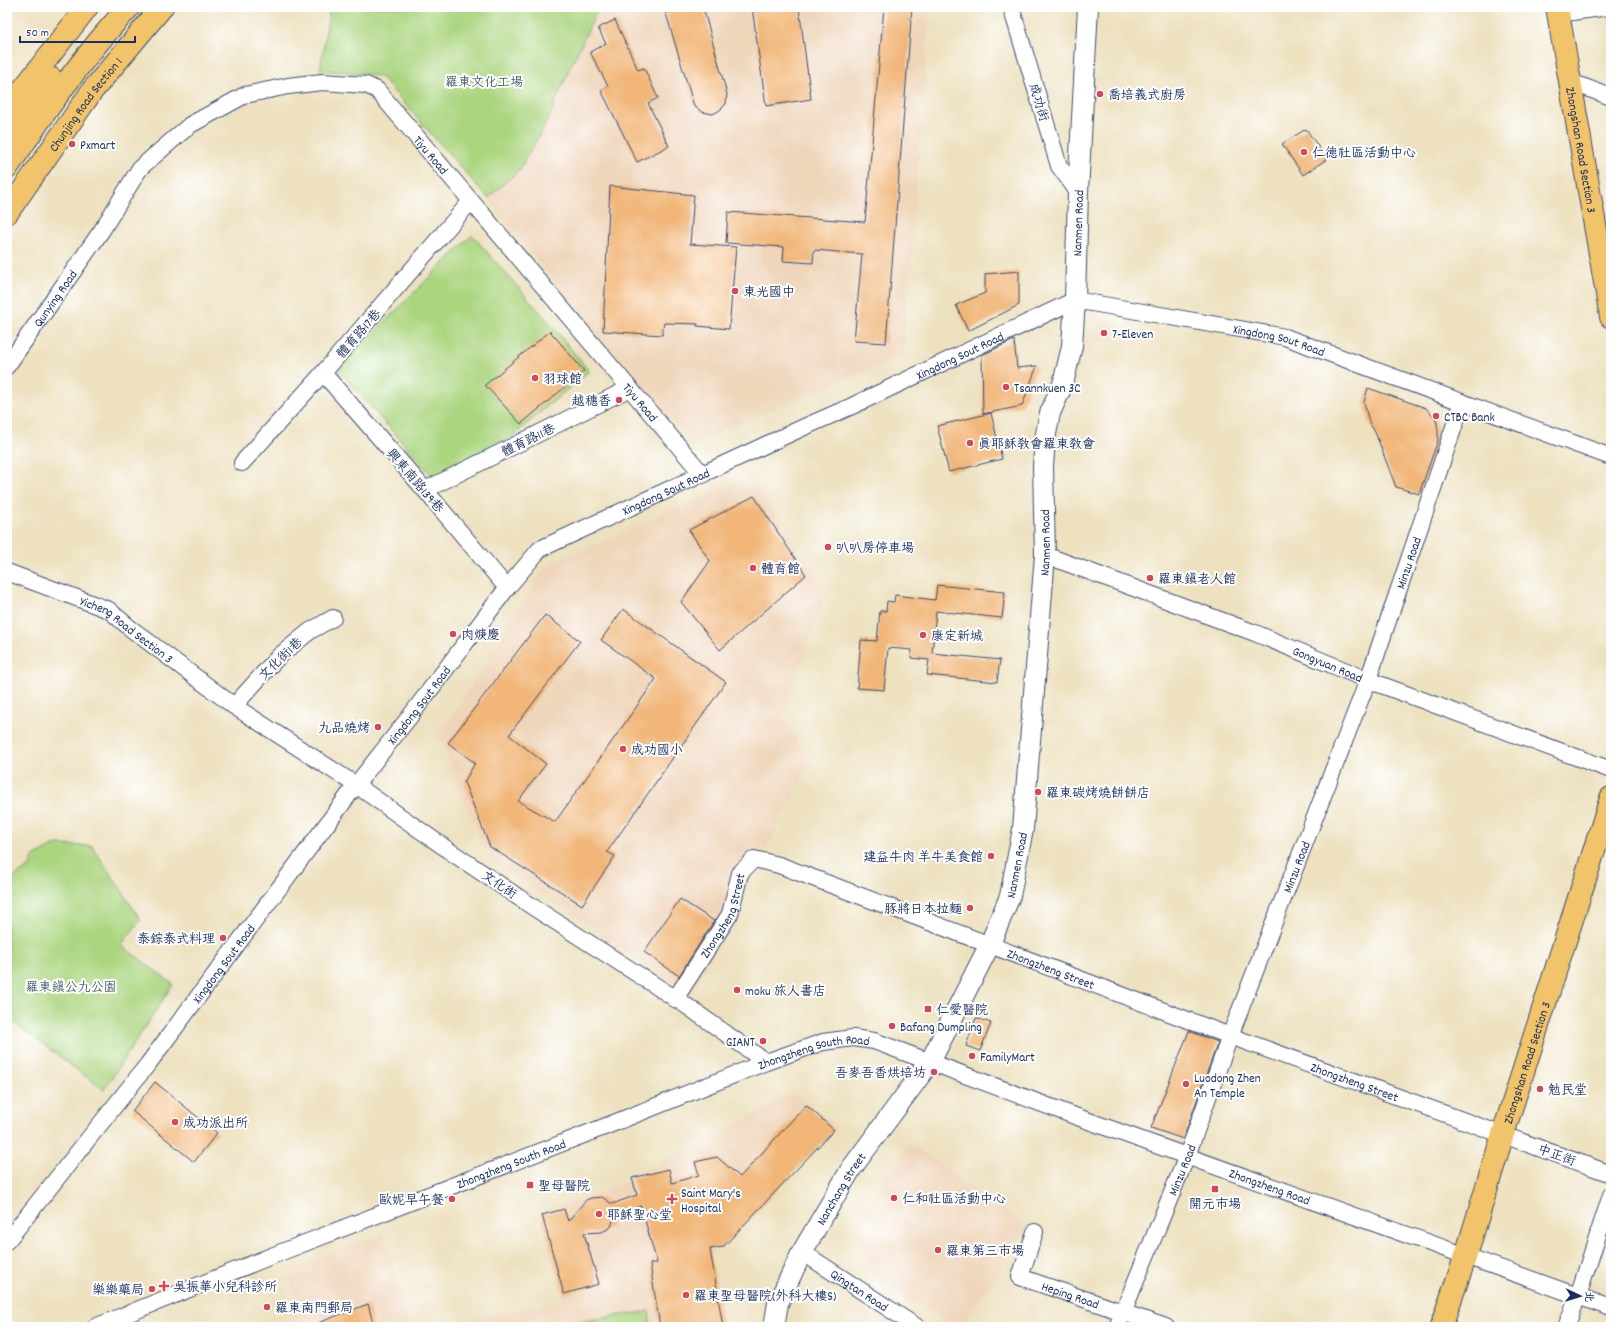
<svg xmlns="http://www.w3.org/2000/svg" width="1618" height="1334" font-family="Dekko,'LXGW WenKai TC',sans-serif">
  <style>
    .built { fill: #efd6bb }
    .grass { fill: url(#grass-tufts); stroke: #64826f }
    .park { fill: #acd580; stroke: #64826f }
    .building { fill: #f1b678 }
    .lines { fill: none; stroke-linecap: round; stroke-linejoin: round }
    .minor-casing { stroke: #3a4a6d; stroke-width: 18 }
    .tertiary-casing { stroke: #3a4a6d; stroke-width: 22 }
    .primary-casing { stroke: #3a4a6d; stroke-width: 24 }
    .minor { stroke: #fff; stroke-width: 16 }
    .tertiary { stroke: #fff; stroke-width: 20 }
    .primary { stroke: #f1c36a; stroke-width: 22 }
    .poi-dot { fill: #d1495b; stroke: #fff; stroke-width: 1.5 }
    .labels { text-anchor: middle; stroke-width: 4; stroke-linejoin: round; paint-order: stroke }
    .park-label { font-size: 13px; fill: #466168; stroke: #fff }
    .poi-label { font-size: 13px; fill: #1b2f5e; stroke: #fff; text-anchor: start }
    .street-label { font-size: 13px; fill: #1b2f5e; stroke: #fff }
  </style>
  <defs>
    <pattern id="grass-tufts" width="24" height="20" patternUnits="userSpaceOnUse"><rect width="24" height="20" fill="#acd580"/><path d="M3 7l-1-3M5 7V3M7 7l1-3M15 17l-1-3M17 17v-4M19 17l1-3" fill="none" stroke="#93b771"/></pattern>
  </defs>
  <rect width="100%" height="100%" fill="#fff"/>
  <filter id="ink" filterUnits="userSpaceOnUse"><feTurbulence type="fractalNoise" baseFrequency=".025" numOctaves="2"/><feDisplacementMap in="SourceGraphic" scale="8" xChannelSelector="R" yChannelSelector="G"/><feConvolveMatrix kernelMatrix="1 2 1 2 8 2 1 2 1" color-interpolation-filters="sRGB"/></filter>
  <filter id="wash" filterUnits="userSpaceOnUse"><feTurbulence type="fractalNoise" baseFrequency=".012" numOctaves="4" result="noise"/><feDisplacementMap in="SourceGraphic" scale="16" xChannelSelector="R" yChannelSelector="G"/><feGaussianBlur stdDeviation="0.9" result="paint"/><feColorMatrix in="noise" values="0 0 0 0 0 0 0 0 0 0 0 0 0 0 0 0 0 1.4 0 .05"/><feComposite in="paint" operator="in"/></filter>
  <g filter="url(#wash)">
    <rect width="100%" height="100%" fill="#ede1c0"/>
    <path class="built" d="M599 7H930L903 357 791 401 693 444 621 365 488 198 519 170 534 145 547 122 569 70Z
      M750 476 826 591 783 716 810 763 691 996 487 857 439 735 546 566Z
      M793 1093 838 1127 710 1256 722 1327H437L563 1300 539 1213 616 1186 678 1153 693 1149Z
      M909 1143 1027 1227 962 1327H953L870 1274 858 1219Z
      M383 1233 412 1327H309L290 1282 293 1268Z"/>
    <path class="grass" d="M649 1311 651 1327H561L571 1323Z"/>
    <path class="park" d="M330 7H599L569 70 547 122 519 170 488 198 381 77 362 73 320 70Z
      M472 235 553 327 589 371 509 439 435 479 337 369Z
      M56 845 92 846 141 920 121 945 173 984 104 1090 13 1022 7 1027V882L30 866 33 857Z"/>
    <g id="blocks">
      <path class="building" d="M664 7H703L727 94 726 104 720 110 713 114 702 112 694 106Z
        M752 7H799L811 99 766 106Z
        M884 7H912L886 343 854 341 862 254 814 250 813 263 783 261 784 247 726 243 728 212 865 222Z
        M615 20 638 70 644 68 658 98 648 103 669 146 637 162 601 90 608 86 590 52 606 44 598 28Z
        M1306 129 1327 159 1303 175 1282 144Z
        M610 186 694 195 690 244 736 247 729 329 697 326 698 324 664 323 662 335 603 331Z
        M1019 271V305L968 331 956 305 985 293V274Z
        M550 331 584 371 521 424 485 385Z
        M1014 340 1017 368 1037 366 1022 406 983 414 982 355Z
        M1368 388 1426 408 1436 419 1438 430V440L1419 494 1396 487 1375 432 1369 422 1364 402Z
        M991 413 1002 459 949 472 937 426Z
        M754 496 806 575 720 650 681 602 710 561 689 530Z
        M937 585 1005 592 1002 618 936 611 932 653 1000 660 997 682 927 675 929 660 911 658 912 650 888 648 884 690 857 688 861 640 877 641 880 611H886L887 601 894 602 895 595 935 600Z
        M623 609 726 682 607 852 615 856 582 905 490 847 464 782 475 763 448 743 545 615 580 641 509 735 546 764 518 801 555 822 656 679 601 640Z
        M680 899 714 921 679 976 644 952Z
        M976 1018 991 1023 980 1051 966 1046Z
        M1189 1031 1218 1042 1183 1139 1151 1128Z
        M155 1082 217 1133 194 1162 132 1111Z
        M806 1105 834 1130 723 1247 710 1249 723 1327H660L650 1264 657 1263 641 1206 615 1215 611 1227 606 1230 601 1232 584 1233 599 1284 564 1294 542 1215 564 1209 568 1221 586 1200 591 1198 602 1197 612 1204 637 1195 632 1178 669 1169 672 1183 699 1175 695 1162 717 1157 740 1177Z
        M368 1304 374 1327H311L310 1326Z"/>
    </g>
  </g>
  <g filter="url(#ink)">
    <use href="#blocks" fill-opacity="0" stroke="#3a4a6d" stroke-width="1"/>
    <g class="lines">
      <g class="minor-casing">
        <g id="minor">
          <path d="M1011 7 1059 166 1078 192"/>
          <path d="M1558 14 1608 7"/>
          <path d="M1571 82 1611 97"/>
          <path id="s1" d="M7 366 102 230 140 168 190 125 245 95 288 86 322 82 366 85 377 90 703 475"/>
          <path d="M323 373 425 490 507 588"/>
          <path d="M242 463 323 373 471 201"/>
          <path d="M425 490 630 388"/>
          <path id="s2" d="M1045 555 1255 633 1368 680 1611 770"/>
          <path id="s3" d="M7 572 109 610 130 628 234 706 356 785 451 852 533 907 684 1004 766 1062"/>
          <path d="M234 706 278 657 310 631 333 618"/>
          <path id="s4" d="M675 999 730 914 740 873 754 859 779 865 1230 1036 1611 1174"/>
          <path id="s5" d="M1035 1232 1020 1277 1166 1327"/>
          <path id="s6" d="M7 1241 148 1064 356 785 411 715 507 588 540 549 802 428 852 406 1075 300 1285 337 1611 457"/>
          <path id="s7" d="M802 1252 917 1327"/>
          <path id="s8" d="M95 1327 274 1255 609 1125 766 1062 823 1042 853 1038 874 1041 1072 1115 1611 1308"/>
          <path id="s9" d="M1117 1327 1187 1156 1230 1036 1368 680 1462 403"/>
          <path d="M1566 1327 1578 1296 1611 1195"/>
        </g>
      </g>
      <g class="tertiary-casing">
        <g id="tertiary">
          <path id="s10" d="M774 1327 778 1303 802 1252 851 1169 930 1062 990 944 1010 896 1023 829 1045 555 1043 466 1045 439 1050 413 1063 384 1072 346 1075 300 1078 192 1088 7"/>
        </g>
      </g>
      <g class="primary-casing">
        <g id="primary">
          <path id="s11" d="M1557 7 1611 317"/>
          <path d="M7 110 87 7"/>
          <path d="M7 139 52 79"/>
          <path d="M7 168C44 113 83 56 129 7"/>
          <path id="s12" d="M7 213 92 91 162 7"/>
          <path id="s13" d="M1441 1327 1466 1255 1503 1134 1611 798"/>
        </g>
      </g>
      <use href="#minor" class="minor"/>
      <use href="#tertiary" class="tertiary"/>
      <use href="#primary" class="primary"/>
    </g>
  </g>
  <g class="poi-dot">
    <circle cx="1100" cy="94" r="4"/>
    <circle cx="72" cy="144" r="4"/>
    <circle cx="1304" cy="152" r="4"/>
    <circle cx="735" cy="291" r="4"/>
    <circle cx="1104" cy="333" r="4"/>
    <circle cx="535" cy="378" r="4"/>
    <circle cx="1006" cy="387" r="4"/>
    <circle cx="619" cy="400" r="4"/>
    <circle cx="1436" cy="416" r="4"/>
    <circle cx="970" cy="443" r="4"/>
    <circle cx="828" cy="547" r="4"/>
    <circle cx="753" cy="568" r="4"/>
    <circle cx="1150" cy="578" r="4"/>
    <circle cx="453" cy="634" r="4"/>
    <circle cx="923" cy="635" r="4"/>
    <circle cx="378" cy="727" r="4"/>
    <circle cx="623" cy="749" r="4"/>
    <circle cx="1038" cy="792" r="4"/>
    <circle cx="991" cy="856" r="4"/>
    <circle cx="970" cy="908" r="4"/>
    <circle cx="223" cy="938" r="4"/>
    <circle cx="737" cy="990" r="4"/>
    <rect x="924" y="1005" width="8" height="8" rx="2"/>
    <circle cx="892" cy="1026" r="4"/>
    <circle cx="763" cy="1041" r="4"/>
    <circle cx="972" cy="1056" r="4"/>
    <circle cx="934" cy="1072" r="4"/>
    <circle cx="1186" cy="1084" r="4"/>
    <circle cx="1540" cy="1089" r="4"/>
    <circle cx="175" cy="1122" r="4"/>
    <rect x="526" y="1181" width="8" height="8" rx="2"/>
    <rect x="1211" y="1185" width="8" height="8" rx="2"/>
    <circle cx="894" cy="1198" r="4"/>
    <circle cx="452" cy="1199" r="4"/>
    <path d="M670 1193h4v4h4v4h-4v4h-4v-4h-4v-4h4z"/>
    <circle cx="599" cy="1214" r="4"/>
    <circle cx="938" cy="1250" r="4"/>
    <path d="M162 1280h4v4h4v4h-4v4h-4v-4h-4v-4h4z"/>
    <circle cx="152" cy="1289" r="4"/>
    <circle cx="686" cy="1295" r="4"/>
    <circle cx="267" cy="1307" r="4"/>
  </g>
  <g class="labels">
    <g class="park-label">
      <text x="484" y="86">羅東文化工場</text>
      <text x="71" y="991">羅東鎮公九公園</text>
    </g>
    <g class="poi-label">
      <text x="1108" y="99">喬培義式廚房</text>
      <text x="80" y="149">Pxmart</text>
      <text x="1312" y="157">仁德社區活動中心</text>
      <text x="743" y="296">東光國中</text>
      <text x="1112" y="338">7-Eleven</text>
      <text x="543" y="383">羽球館</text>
      <text x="1014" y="392">Tsannkuen 3C</text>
      <text x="611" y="405" text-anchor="end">越穗香</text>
      <text x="1444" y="421">CTBC Bank</text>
      <text x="978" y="448">真耶穌教會羅東教會</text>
      <text x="836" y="552">叭叭房停車場</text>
      <text x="761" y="573">體育館</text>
      <text x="1158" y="583">羅東鎮老人館</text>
      <text x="461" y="639">肉焿慶</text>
      <text x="931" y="640">康定新城</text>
      <text x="370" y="732" text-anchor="end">九品燒烤</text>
      <text x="631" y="754">成功國小</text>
      <text x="1046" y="797">羅東碳烤燒餅餅店</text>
      <text x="983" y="861" text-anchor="end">建益牛肉 羊牛美食館</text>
      <text x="962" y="913" text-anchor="end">豚將日本拉麵</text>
      <text x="215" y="943" text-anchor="end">泰錝泰式料理</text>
      <text x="745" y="995">moku 旅人書店</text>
      <text x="936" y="1014">仁愛醫院</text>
      <text x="900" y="1031">Bafang Dumpling</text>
      <text x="755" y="1046" text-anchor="end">GIANT</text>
      <text x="980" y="1061">FamilyMart</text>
      <text x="926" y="1077" text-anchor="end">吾麥吾香烘培坊</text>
      <text x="1194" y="1082">Luodong Zhen<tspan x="1194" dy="15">An Temple</tspan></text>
      <text x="1548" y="1094">勉民堂</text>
      <text x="183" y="1127">成功派出所</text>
      <text x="538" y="1190">聖母醫院</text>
      <text x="681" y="1197">Saint Mary's<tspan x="681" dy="15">Hospital</tspan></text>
      <text x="902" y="1203">仁和社區活動中心</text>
      <text x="444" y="1204" text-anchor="end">歐妮早午餐</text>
      <text x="1215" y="1208" text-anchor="middle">開元市場</text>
      <text x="607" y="1219">耶穌聖心堂</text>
      <text x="946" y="1255">羅東第三市場</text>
      <text x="173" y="1291">吳振華小兒科診所</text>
      <text x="144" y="1294" text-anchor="end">樂樂藥局</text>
      <text x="694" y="1300">羅東聖母醫院(外科大樓S)</text>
      <text x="275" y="1312">羅東南門郵局</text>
    </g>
    <g class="street-label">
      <text transform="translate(1040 102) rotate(73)" y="5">成功街</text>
      <text dy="5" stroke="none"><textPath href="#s12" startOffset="134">Chunjing Road Section 1</textPath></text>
      <text dy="5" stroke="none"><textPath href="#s11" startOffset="145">Zhongshan Road Section 3</textPath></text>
      <text dy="5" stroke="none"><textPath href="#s1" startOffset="586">Tiyu Road</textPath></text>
      <text dy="5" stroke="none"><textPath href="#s10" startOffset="1174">Nanmen Road</textPath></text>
      <text dy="5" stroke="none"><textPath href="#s1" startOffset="83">Qunying Road</textPath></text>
      <text transform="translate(358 333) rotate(-49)" y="5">體育路17巷</text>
      <text dy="5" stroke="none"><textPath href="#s6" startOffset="1672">Xingdong Sout Road</textPath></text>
      <text dy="5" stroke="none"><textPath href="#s6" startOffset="1336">Xingdong Sout Road</textPath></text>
      <text dy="5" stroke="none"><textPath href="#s1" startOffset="910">Tiyu Road</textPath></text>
      <text transform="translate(528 439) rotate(-26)" y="5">體育路11巷</text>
      <text transform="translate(416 480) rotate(49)" y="5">興東南路139巷</text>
      <text dy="5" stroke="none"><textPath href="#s6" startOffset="1012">Xingdong Sout Road</textPath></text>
      <text dy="5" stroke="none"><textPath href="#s10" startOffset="850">Nanmen Road</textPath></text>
      <text dy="5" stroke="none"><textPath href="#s9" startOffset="818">Minzu Road</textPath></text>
      <text dy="5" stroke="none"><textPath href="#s3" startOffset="134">Yicheng Road Section 3</textPath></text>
      <text transform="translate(280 658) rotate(-44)" y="5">文化街1巷</text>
      <text dy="5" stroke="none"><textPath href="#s2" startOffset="303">Gongyuan Road</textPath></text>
      <text dy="5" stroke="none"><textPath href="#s6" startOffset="676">Xingdong Sout Road</textPath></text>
      <text dy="5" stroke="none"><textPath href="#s10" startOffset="526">Nanmen Road</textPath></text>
      <text dy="5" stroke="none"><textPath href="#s9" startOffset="494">Minzu Road</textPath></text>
      <text transform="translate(500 884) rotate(34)" y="5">文化街</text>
      <text dy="5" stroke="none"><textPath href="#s4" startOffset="97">Zhongzheng Street</textPath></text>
      <text dy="5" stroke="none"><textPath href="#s6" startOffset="352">Xingdong Sout Road</textPath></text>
      <text dy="5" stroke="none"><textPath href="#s4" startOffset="480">Zhongzheng Street</textPath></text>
      <text dy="5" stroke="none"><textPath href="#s8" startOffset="771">Zhongzheng South Road</textPath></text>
      <text dy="5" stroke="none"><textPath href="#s13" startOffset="278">Zhongshan Road Section 3</textPath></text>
      <text dy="5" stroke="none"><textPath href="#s4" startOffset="804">Zhongzheng Street</textPath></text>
      <text transform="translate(1557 1154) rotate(20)" y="5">中正街</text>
      <text dy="5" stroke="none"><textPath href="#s8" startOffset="447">Zhongzheng South Road</textPath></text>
      <text dy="5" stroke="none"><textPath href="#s9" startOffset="170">Minzu Road</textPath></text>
      <text dy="5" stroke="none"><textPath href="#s8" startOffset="1255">Zhongzheng Road</textPath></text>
      <text dy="5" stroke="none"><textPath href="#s10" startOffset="155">Nanchang Street</textPath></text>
      <text dy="5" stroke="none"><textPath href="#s7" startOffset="69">Qingtan Road</textPath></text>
      <text dy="5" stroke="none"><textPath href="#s5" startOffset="101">Heping Road</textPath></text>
    </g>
  </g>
  <rect width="1618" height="1334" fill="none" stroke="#fff" stroke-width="24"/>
  <g transform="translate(1580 1296) rotate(94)" stroke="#ffffff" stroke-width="3" paint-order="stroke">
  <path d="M0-3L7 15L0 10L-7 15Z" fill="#1b2f5e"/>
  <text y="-6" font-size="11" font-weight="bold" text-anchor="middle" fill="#1b2f5e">北</text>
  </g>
  <path d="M20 36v6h115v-6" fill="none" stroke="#1b2f5e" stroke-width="2"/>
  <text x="26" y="36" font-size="12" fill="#1b2f5e" stroke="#ffffff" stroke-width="3" paint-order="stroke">50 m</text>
</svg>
